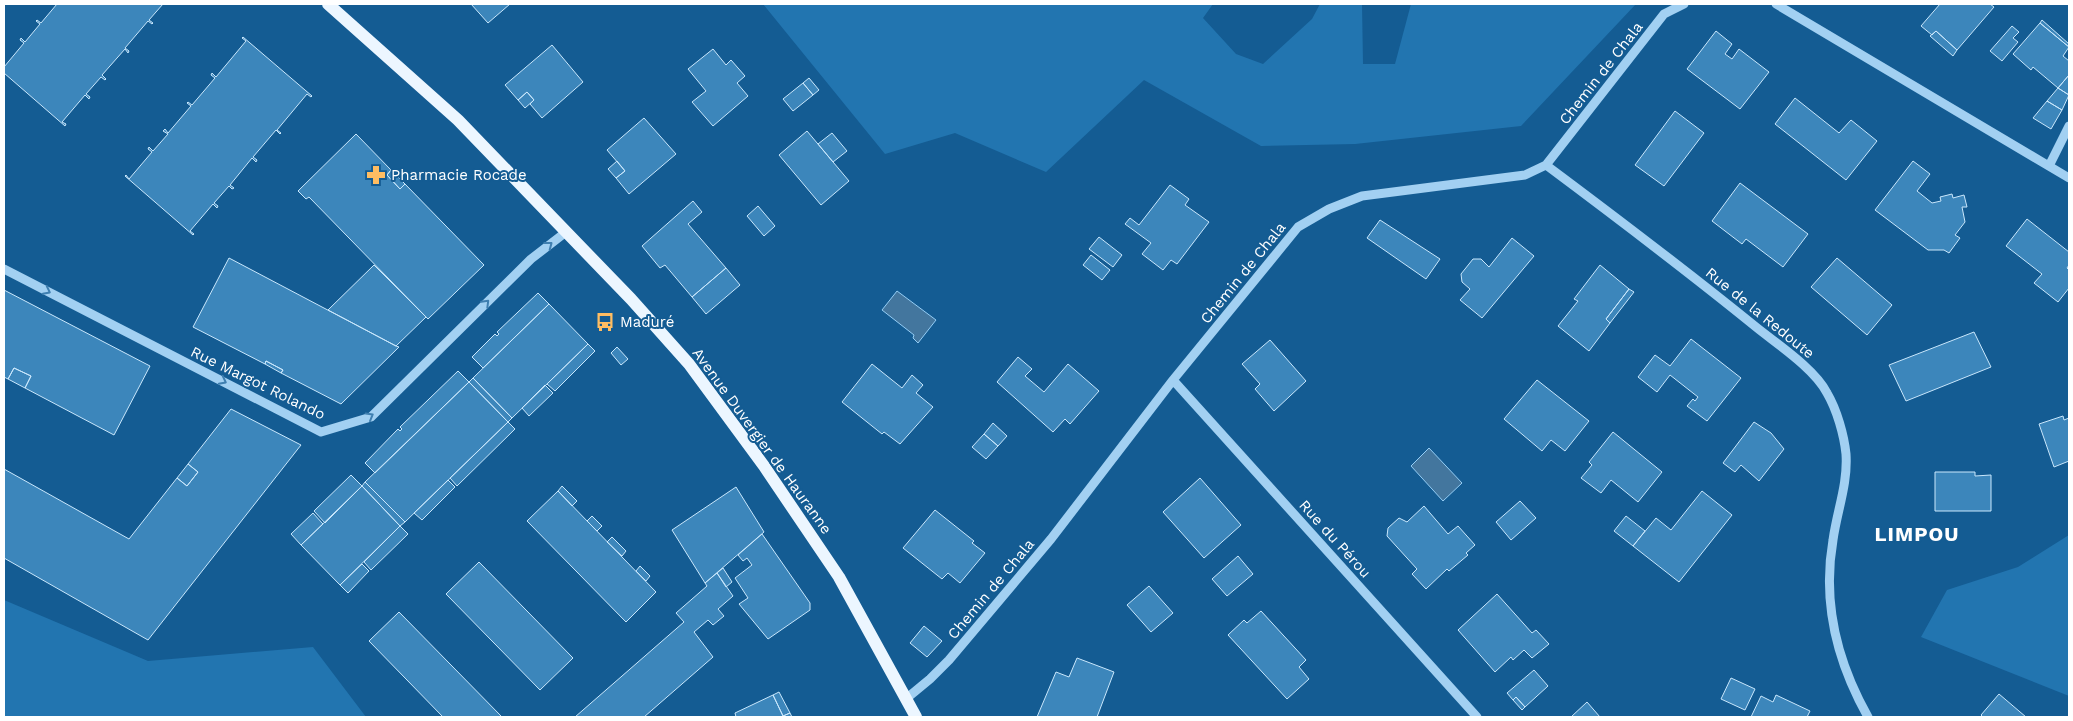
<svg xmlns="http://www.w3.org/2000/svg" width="2073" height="721" font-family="'Work Sans',sans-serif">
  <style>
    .green { fill: #2275b0 }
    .water { fill: #43769e; stroke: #94cdf5 }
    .building { fill: #3c86bb; stroke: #c9e7fc }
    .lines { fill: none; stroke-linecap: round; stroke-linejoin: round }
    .minor { stroke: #a2d0f2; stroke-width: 9 }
    .major { stroke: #ecf6ff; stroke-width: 12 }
    .oneway { stroke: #3f7fb0 }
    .labels { text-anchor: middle; stroke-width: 4; stroke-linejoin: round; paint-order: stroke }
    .street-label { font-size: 15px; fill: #fff; stroke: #145c93 }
    .poi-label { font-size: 15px; fill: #fff; stroke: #145c93; text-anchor: start }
    .district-label { font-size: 20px; font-weight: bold; letter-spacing: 1px; fill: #fff; stroke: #145c93 }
  </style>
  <rect width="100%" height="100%" fill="#145c93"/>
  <path class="green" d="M763 4H1213L1203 18 1236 54 1263 64 1312 19 1320 4H1362L1363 64H1395L1411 4H1636L1521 126 1355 144 1261 146 1144 80 1046 172 955 133 885 154Z
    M2069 535V696L1921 637 1947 590 2018 567Z
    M4 600 148 661 313 647 366 717H4Z"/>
  <path class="water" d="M897 291 936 320 918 343 913 338 914 335 882 310Z
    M1429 448 1462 483 1443 501 1411 466Z"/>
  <path class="building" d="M57 4H163L149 20 153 23 152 24 148 21 125 48 129 51 128 53 125 49 102 75 106 79 105 80 101 77 86 94 90 97 89 99 85 95 62 122 66 124 65 126 4 73V67L24 43 20 40 21 38 25 42 40 24 36 21 37 20 41 23Z
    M471 4H510L488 23Z
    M1940 4H1990L1994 7 1957 50 1936 31 1932 35 1921 26Z
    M2042 20 2069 44V47L2040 23Z
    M2040 23 2069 47 2063 56 2069 61V75L2058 88 2033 67 2031 70 2013 54Z
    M2012 26 2019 32 2013 38 2018 42 2002 61 1990 51Z
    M1716 31 1732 44 1725 54 1732 59 1739 49 1769 72 1740 109 1687 69Z
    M1936 31 1957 50 1953 56 1930 36Z
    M243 37 312 96 311 97 307 94 277 130 281 133 280 134 276 130 253 157 257 160 256 162 252 158 230 185 234 188 232 189 229 186 214 203 218 206 217 208 213 204 190 231 194 234 193 235 125 176 126 175 129 179 152 152 148 149 149 147 153 151 168 134 163 131 165 129 168 133 191 106 187 103 188 102 192 105 215 78 211 75 212 73 216 77 246 41 242 38Z
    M552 45 583 82 542 118 530 104 534 100 527 92 518 100 505 85Z
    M713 49 726 65 731 60 745 76 737 83 748 96 713 126 692 102 706 91 688 69Z
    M2069 75V95L2058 88Z
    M809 78 819 90 813 95 803 83Z
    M803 83 813 95 793 111 783 99Z
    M2058 88 2069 95 2062 110 2047 101Z
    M527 92 534 100 525 108 518 100Z
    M1795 98 1839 133 1851 120 1877 141 1846 180 1775 124Z
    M2047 101 2062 110 2051 129 2033 118Z
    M1675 111 1704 133 1664 186 1635 165Z
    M644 118 676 154 629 194 616 178 625 171 607 150Z
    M807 131 849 181 821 205 779 155Z
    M832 133 847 151 833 162 818 144Z
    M356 134 391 170 387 175 400 189 405 184 484 265 428 319 309 197 306 199 298 191Z
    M617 161 625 171 616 178 608 169Z
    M1913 161 1930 174 1917 191 1932 203 1941 201 1940 197 1952 194 1953 198 1964 195 1967 207H1962L1965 222 1955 235 1960 238 1949 253 1944 250H1928L1875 210Z
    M391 170 405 184 400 189 387 175Z
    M1740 183 1808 234 1783 267 1746 239 1742 244 1712 221Z
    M1170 185 1189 199 1185 205 1209 222 1177 264 1171 260 1163 270 1142 254 1151 243 1125 224 1130 218 1139 225Z
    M693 201 702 212 688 224 726 268 692 297 665 265 660 268 642 246Z
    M758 206 775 226 764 236 747 216Z
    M2027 219 2069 252V265L2067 268 2069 270V288L2058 302 2034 283 2042 274 2006 246Z
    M1380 220 1440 259 1426 279 1367 238Z
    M1099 237 1122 255 1113 267 1089 249Z
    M1512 238 1534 256 1482 318 1460 300 1470 289 1462 282 1461 274 1473 259H1481L1489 267Z
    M1091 255 1110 270 1102 280 1083 265Z
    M229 258 396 346 399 347 341 404 281 373 283 370 266 361 265 364 193 327Z
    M1837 258 1892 305 1867 335 1811 287Z
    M374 265 426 317 396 346 328 310Z
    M1600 265 1629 289 1606 319 1610 323 1589 351 1558 326 1578 301 1574 299Z
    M726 268 740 285 706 314 692 297Z
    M1629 289 1634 292 1610 323 1606 319Z
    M4 290 150 366 114 435 25 388 31 376 14 368 8 379 4 377Z
    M538 293 549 304 483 368 472 357 495 334 497 336 499 334 497 332Z
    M549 304 588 344 512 418 473 378Z
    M1974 332 1991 367 1906 401 1889 365Z
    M1691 339 1741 378 1707 421 1687 406 1693 399 1695 401 1698 397 1670 375 1657 392 1638 377 1655 355 1670 366Z
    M1270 340 1306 381 1274 411 1255 389 1260 384 1242 364Z
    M588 344 595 351 555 391 547 384Z
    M617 347 628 359 621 365 611 353Z
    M1018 357 1032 369 1025 376 1044 392 1068 364 1099 391 1070 424 1065 419 1053 432 997 382Z
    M266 361 283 370 281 373 265 364Z
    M872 364 902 388 912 375 923 385 916 393 933 407 900 444 884 432 882 434 842 402Z
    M14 368 31 376 25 388 8 379Z
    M458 371 469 382 375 473 365 463 398 429 400 431 402 429 400 427Z
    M473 378 512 418 508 422 469 382Z
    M1537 380 1589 421 1565 451 1551 440 1542 451 1504 419Z
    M469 382 508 422 405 522 365 482Z
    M545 385 553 393 529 416 522 408Z
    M231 409 301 445 148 640 4 558V469L129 539 177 478 187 486 198 472 188 464Z
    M2063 416 2064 420 2069 418V461L2054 467 2039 424Z
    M508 422 515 429 457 486 450 478Z
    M1754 422 1771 433 1784 449 1759 481 1741 465 1735 472 1723 463Z
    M993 423 1007 436 998 446 984 434Z
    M1613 432 1662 472 1638 502 1611 480 1601 493 1581 478 1592 465 1589 462Z
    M984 434 998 446 986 459 972 447Z
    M188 464 198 472 187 486 177 478Z
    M1935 472H1975V476L1991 475V511H1935Z
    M351 475 362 486 325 523 314 511Z
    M1200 478 1241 525 1204 558 1163 512Z
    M448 480 455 487 422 520 414 513Z
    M365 482 405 522 400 526 362 486Z
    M362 486 400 526 340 585 301 545Z
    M562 486 577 501 572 506 558 491Z
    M736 487 764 532 705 583 672 530Z
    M558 491 656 592 626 622 527 521Z
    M1702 491 1732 515 1679 582 1633 546 1656 518 1671 530Z
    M1520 501 1536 518 1511 540 1496 522Z
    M1424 506 1448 534 1458 526 1475 545 1466 553 1468 555 1449 571 1447 569 1426 589 1412 574 1417 569 1387 536 1388 528 1399 518 1407 522Z
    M935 510 974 541 972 543 985 553 960 583 948 573 942 579 903 548Z
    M313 513 323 524 301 545 291 534Z
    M592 516 602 526 597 531 587 521Z
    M1626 516 1645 531 1633 546 1614 531Z
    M400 526 408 534 371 570 364 562Z
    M762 534 810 603V610L768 639 739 604 748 598 735 578 752 565 747 558 743 561 738 555Z
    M612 537 626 551 622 556 607 542Z
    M1238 556 1253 574 1227 596 1212 579Z
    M479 562 573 658 540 690 446 594Z
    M362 564 369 571 348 593 340 585Z
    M640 566 650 576 646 581 636 571Z
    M723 568 732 582 726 587 717 573Z
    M717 573 733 596 718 609 724 616 713 625 708 620 694 632 713 657 644 717H575L684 622 676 613 707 586 705 583Z
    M1149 586 1173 613 1151 632 1127 605Z
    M1497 594 1532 633 1536 630 1549 644 1532 658 1524 650 1513 660 1511 657 1495 672 1458 630Z
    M1261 611 1306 660 1299 667 1309 679 1287 699 1228 635 1244 620 1247 623Z
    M399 612 502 717H443L369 641Z
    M924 626 942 641 927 657 910 643Z
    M1077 658 1114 672 1097 717H1037L1056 672 1069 677Z
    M1534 670 1548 686 1525 707 1516 697 1513 700 1507 693Z
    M1731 678 1755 689 1745 710 1721 699Z
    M779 692 790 713 783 716 773 695Z
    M1999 694 2026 717H1983L1981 715Z
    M773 695 783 716 790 713 792 717H736L735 713Z
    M1776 695 1810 711 1807 717H1751L1761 696 1773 702Z
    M1516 697 1525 707 1522 710 1513 700Z
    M1587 702 1600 717H1571Z"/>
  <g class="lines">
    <path class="minor" d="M1776 4 2069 178
      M1546 165C1617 218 1687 271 1756 327 1777 344 1815 369 1827 393 1837 410 1844 435 1846 454 1848 484 1837 511 1833 540 1822 603 1837 662 1868 717
      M2049 166 2069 126
      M4 269 321 432 371 417 531 259 566 232
      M1173 380 1477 717
      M907 698 930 679 949 660 1051 539 1173 380 1298 227 1329 209 1362 196 1525 175 1546 165 1664 14 1684 4"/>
    <path class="major" d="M328 4 458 120 631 299 689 364 764 466 839 577 916 717"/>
  </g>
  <defs><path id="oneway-chevron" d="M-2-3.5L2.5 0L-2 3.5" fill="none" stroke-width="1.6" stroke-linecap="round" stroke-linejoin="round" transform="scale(1.25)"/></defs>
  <g class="oneway">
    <use href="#oneway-chevron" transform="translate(549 245) rotate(-37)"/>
    <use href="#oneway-chevron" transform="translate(47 291) rotate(27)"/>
    <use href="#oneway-chevron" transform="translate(486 303) rotate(-45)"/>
    <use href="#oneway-chevron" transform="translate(223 381) rotate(27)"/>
    <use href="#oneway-chevron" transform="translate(370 416) rotate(-30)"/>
  </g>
  <defs>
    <g id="pharmacy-bare" transform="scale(1.5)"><path d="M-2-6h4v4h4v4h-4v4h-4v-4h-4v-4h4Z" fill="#ffbd62" stroke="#145c93" stroke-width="2.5" paint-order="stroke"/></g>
    <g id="bus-bare" transform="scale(1.5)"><path d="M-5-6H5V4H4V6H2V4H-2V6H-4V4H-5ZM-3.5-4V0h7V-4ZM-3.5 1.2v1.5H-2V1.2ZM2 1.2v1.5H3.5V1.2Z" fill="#ffbd62" stroke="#145c93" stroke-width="2.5" paint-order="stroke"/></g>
  </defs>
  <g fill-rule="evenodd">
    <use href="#pharmacy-bare" x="376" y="175"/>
    <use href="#bus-bare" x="605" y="322"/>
  </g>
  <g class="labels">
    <g class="street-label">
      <text transform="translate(1601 73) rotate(-52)" y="5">Chemin de Chala</text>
      <text transform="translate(1243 273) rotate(-51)" y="5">Chemin de Chala</text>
      <text transform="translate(1760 313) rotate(39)" y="5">Rue de la Redoute</text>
      <text transform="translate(258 383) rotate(26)" y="5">Rue Margot Rolando</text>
      <text transform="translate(762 441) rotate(54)" y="5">Avenue Duvergier de Hauranne</text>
      <text transform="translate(1335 539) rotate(48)" y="5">Rue du Pérou</text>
      <text transform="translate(991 589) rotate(-50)" y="5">Chemin de Chala</text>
    </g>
    <g class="poi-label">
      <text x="391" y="180">Pharmacie Rocade</text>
      <text x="620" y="327">Maduré</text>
    </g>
    <g class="district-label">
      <text x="1917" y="541">LIMPOU</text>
    </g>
  </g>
  <rect width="2073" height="721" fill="none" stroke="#ffffff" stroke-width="10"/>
</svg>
